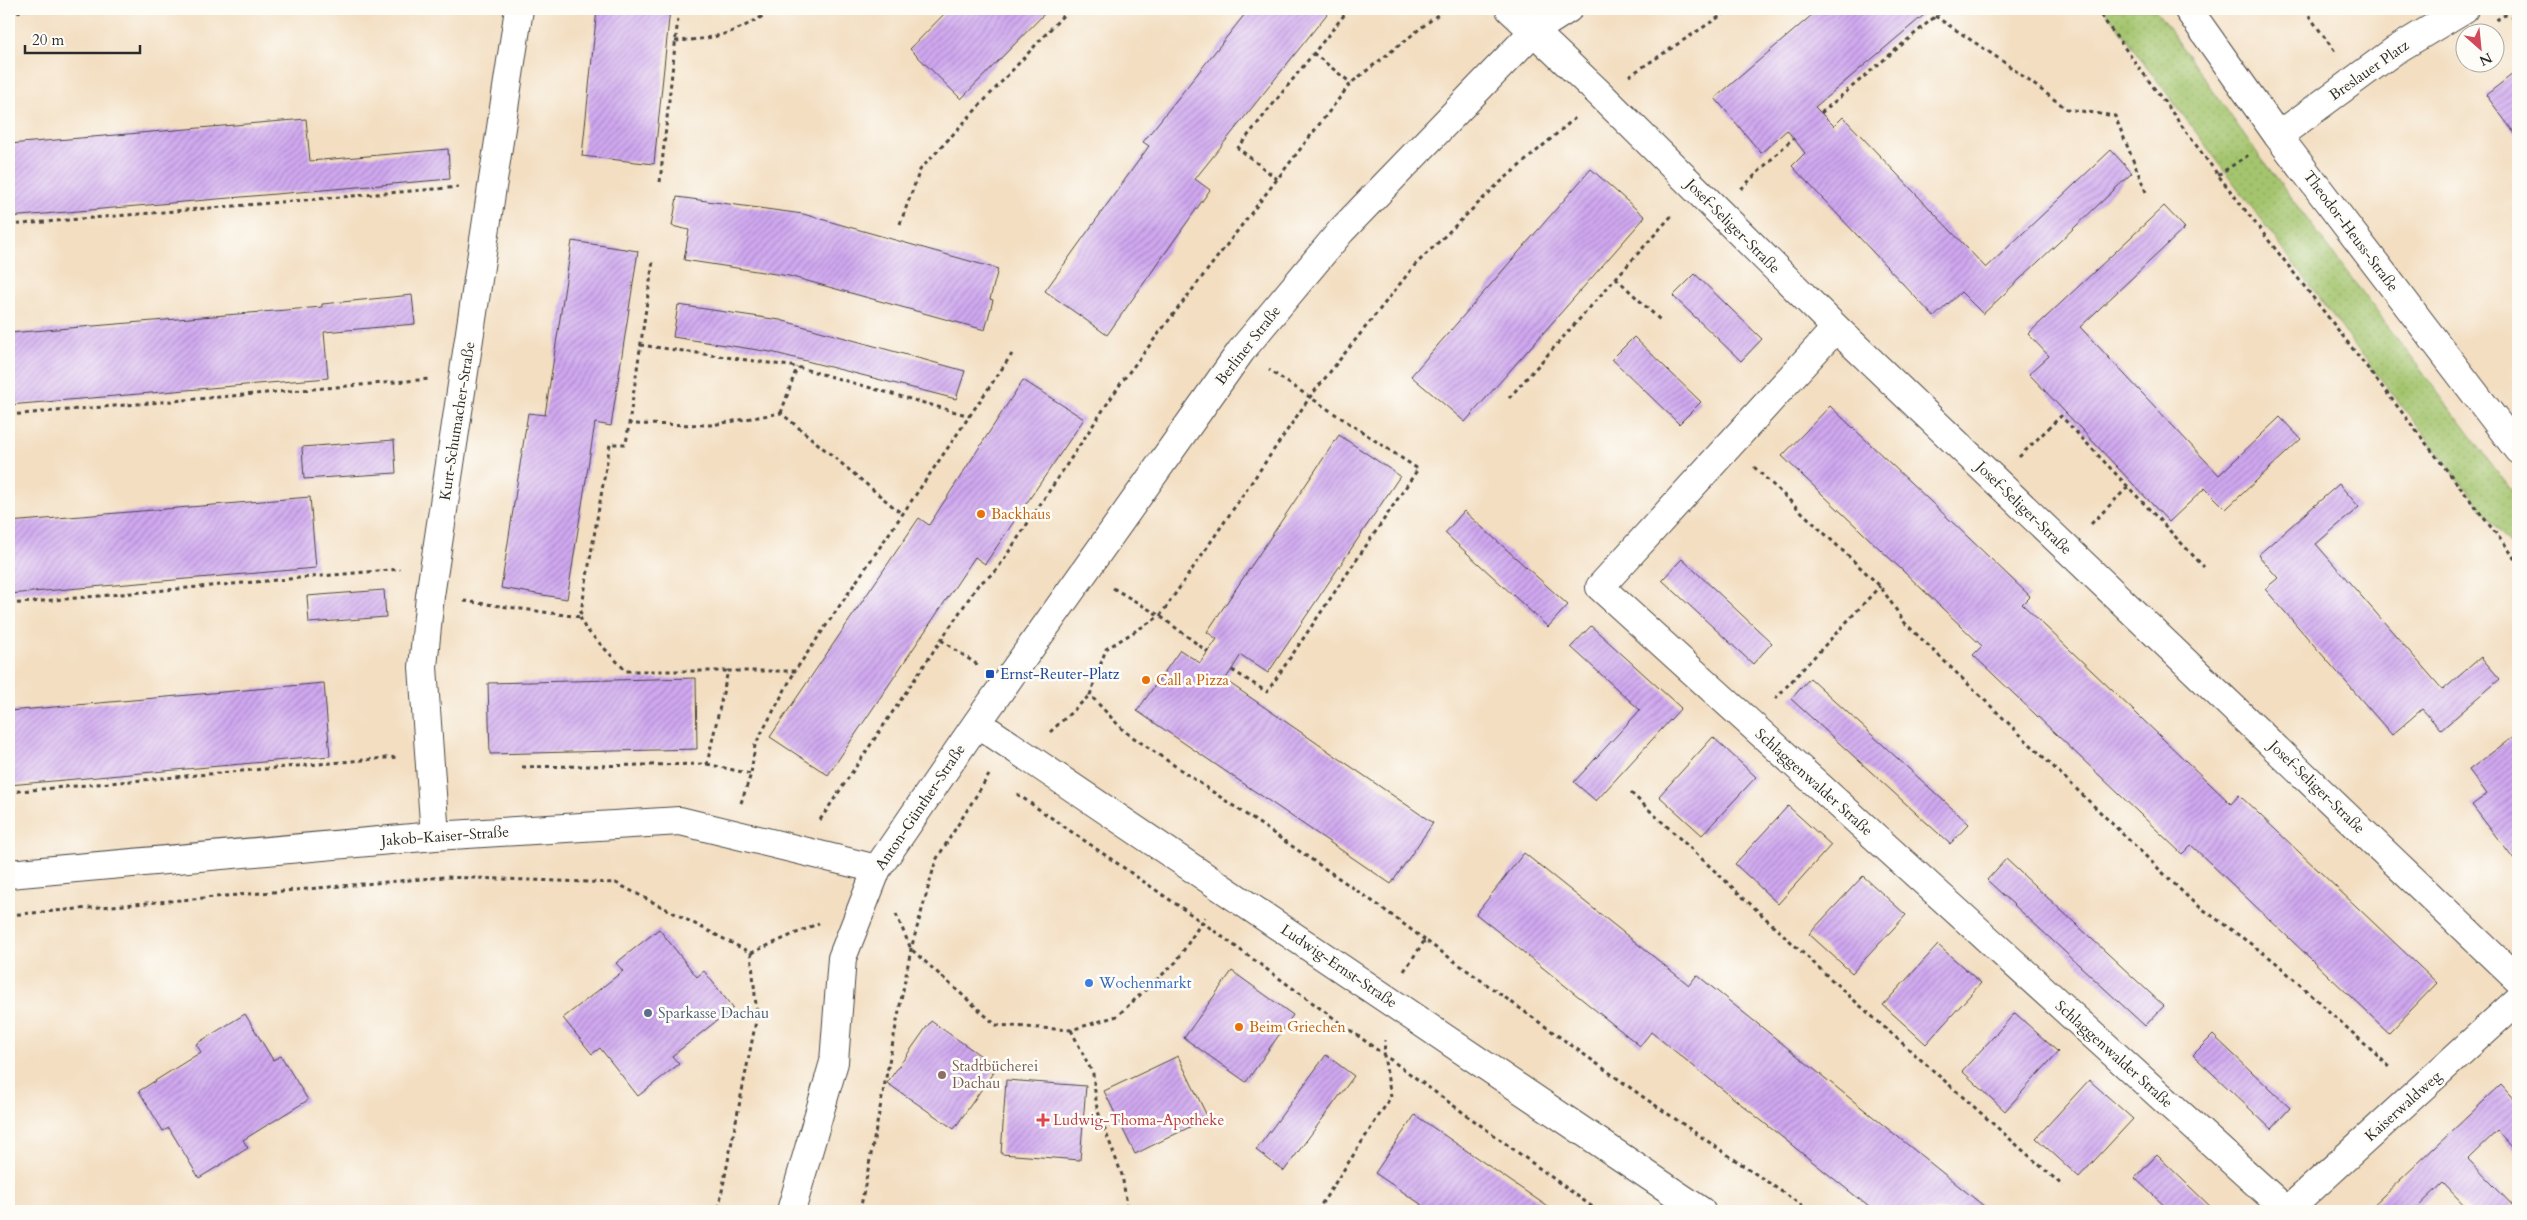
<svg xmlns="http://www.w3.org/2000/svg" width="2527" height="1220" font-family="Cardo,serif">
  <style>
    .grass { fill: url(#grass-dots); stroke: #68784c }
    .building { fill: url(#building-hatch) }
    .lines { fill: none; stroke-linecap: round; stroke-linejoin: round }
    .minor-casing { stroke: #494642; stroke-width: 30 }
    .tertiary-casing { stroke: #494642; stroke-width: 30 }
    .path { stroke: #494642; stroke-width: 3; stroke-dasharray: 4 4; stroke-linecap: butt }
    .minor { stroke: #fff; stroke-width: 28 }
    .tertiary { stroke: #fff; stroke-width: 28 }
    .food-dot { fill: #e8710a; stroke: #fdfcf7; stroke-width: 2 }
    .transit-dot { fill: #1a4fb4; stroke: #fdfcf7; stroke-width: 2 }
    .shop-dot { fill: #3f7fe0; stroke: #fdfcf7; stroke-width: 2 }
    .service-dot { fill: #5c6f8a; stroke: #fdfcf7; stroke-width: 2 }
    .education-dot { fill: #8d6e63; stroke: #fdfcf7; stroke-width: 2 }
    .health-dot { fill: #e0444e; stroke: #fdfcf7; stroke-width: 2 }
    .labels { text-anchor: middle; stroke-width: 5; stroke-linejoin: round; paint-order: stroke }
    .street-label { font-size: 15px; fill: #2b2b2b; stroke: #fdfcf7 }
    .food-label { font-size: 15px; fill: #c56008; stroke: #fdfcf7; text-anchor: start }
    .transit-label { font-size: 15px; fill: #164399; stroke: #fdfcf7; text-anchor: start }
    .shop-label { font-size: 15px; fill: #366cbe; stroke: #fdfcf7; text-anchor: start }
    .service-label { font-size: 15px; fill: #4e5e75; stroke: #fdfcf7; text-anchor: start }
    .education-label { font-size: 15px; fill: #785e54; stroke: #fdfcf7; text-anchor: start }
    .health-label { font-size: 15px; fill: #be3a42; stroke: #fdfcf7; text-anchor: start }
  </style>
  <defs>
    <pattern id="grass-dots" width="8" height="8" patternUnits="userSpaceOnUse" patternTransform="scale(1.25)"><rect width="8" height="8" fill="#a4c56e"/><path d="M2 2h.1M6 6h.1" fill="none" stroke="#8da95f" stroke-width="1.8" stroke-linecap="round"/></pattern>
    <pattern id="building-hatch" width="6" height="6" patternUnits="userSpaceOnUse" patternTransform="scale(1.25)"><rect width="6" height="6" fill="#d0a8f0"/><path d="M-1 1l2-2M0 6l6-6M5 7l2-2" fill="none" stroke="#a989c3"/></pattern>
  </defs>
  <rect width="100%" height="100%" fill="#fdfcf7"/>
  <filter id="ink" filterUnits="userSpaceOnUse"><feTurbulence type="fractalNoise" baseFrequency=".02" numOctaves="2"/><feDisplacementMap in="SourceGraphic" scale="10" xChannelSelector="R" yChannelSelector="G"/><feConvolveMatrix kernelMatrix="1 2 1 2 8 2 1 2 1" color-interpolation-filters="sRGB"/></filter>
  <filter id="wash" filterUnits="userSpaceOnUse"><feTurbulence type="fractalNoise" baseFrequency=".0096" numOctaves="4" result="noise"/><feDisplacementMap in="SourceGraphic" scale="20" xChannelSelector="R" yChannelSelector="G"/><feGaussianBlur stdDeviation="1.12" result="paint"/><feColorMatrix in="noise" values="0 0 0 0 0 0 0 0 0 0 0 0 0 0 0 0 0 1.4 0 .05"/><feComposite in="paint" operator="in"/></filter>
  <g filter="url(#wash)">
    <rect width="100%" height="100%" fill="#f3dec1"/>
    <path class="grass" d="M2104 9H2155L2258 154 2518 499V556L2350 339Z"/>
    <g id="blocks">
      <path class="building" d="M597 9H670L654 164 582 156Z
        M949 9H1049L961 99 910 49Z
        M1249 9H1331L1195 179 1210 190 1107 335 1045 291 1149 146 1143 142Z
        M1819 9H1931L1815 107 1834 126 1843 117 1986 268 2111 150 2132 173 1983 314 1961 292 1934 317 1792 166 1805 153 1787 130 1761 153 1715 98Z
        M2518 70V138L2486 95Z
        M306 119 310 161 448 149 450 179 9 217V144Z
        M1591 169 1645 217 1465 422 1411 376Z
        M677 197 803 214 998 269 990 299 993 300 985 330 789 276 684 260 689 230 672 226Z
        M2164 206 2185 228 2080 327 2219 475 2280 417 2301 439 2226 509 2205 488 2169 522 2029 374 2049 356 2028 334Z
        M572 241 638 251 611 426 595 423 567 599 501 588 528 413 545 415Z
        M1695 274 1762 339 1741 361 1673 296Z
        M412 295 415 324 324 332 328 378 9 405V333L322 307V304Z
        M678 305 780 320 965 371 956 399 771 352 673 337Z
        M1634 337 1701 402 1679 424 1612 359Z
        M1023 380 1084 419 985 564 975 557 828 775 770 737 919 518 929 525Z
        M1830 406 2030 596 2022 604 2231 804 2239 795 2437 983 2389 1033 2191 845 2182 854 1973 655 1982 646 1782 456Z
        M1339 435 1400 476 1268 673 1241 655 1225 680 1433 823 1391 884 1137 711 1180 650 1200 663 1217 639 1207 632Z
        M394 440 396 473 304 479 302 447Z
        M2339 484 2359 507 2316 544 2443 690 2481 657 2500 679 2441 730 2422 709 2392 735 2265 589 2278 578 2258 555Z
        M310 497 316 568 9 594V522Z
        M1464 511 1568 605 1548 627 1445 533Z
        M1682 559 1772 643 1753 664 1662 580Z
        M384 590 386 617 309 623 307 596Z
        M1591 626 1681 708 1596 801 1574 782 1640 710 1571 647Z
        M696 678 697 749 490 754 488 683Z
        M1810 678 1969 824 1950 844 1791 699Z
        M324 683 330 756 9 785V711Z
        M2518 733V865L2472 805 2487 794 2469 770Z
        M1713 737 1756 777 1702 835 1659 796Z
        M1788 806 1831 845 1778 904 1735 864Z
        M1524 853 1689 985 1697 975 1990 1211H1874L1651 1032 1640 1046 1476 914Z
        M2006 859 2164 1006 2145 1026 1987 880Z
        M1863 876 1906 915 1852 973 1809 934Z
        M659 929 697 977 704 971 733 1008 672 1056 679 1064 638 1096 600 1048 592 1054 563 1018 623 971 616 963Z
        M1938 945 1981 983 1926 1044 1883 1005Z
        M1232 971 1293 1015 1246 1082 1184 1038Z
        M2015 1013 2058 1052 2005 1111 1962 1071Z
        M245 1014 273 1060 281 1056 308 1100 243 1140 248 1148 199 1178 169 1128 163 1131 139 1091 201 1052 196 1044Z
        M931 1021 997 1067 954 1129 887 1083Z
        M2213 1035 2290 1108 2271 1129 2193 1055Z
        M1326 1055 1354 1076 1284 1171 1256 1150Z
        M1178 1056 1208 1118 1135 1154 1104 1091Z
        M1006 1080 1086 1086 1080 1160 1001 1154Z
        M2089 1080 2133 1119 2079 1177 2036 1138Z
        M2501 1085 2518 1104V1155L2497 1131 2468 1159 2518 1211H2470L2443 1183 2414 1211H2367Z
        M1415 1115 1509 1180 1554 1211H1431L1375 1173Z
        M2157 1155 2215 1211H2170L2135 1178Z"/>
    </g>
  </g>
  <g filter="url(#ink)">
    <use href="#blocks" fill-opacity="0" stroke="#494642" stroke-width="1"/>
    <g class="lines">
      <g class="minor-casing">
        <path id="minor" d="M1510 9 1601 95 1836 328 2518 980
          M2278 136 2394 51 2464 9
          M1836 328 1600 587 2287 1211
          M977 723 1701 1211
          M435 836 423 667 430 596 519 9
          M9 874 435 836 680 821 877 869
          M791 1211 834 1062 842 958 877 869 977 723 1241 351 1341 231 1535 30 1568 9
          M2287 1211 2518 1000"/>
      </g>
      <g class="tertiary-casing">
        <path id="tertiary" d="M2188 9 2278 136 2518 450"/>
      </g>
      <path class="path" d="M2096 9 2218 175 2518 562
        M2304 9 2336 53
        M2502 9 2505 15
        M9 14 28 9
        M1935 16 2001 60 2067 109 2115 116 2146 192
        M2496 20 2505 15 2518 20
        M675 41C721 39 736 32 775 9
        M1313 53 1351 83
        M1629 76 1731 9
        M1821 113 1944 9
        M2218 175 2250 154
        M1277 179 1238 148 1349 9
        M660 182 679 9
        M1741 189 1793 138
        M900 224 920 170 1069 9
        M9 225 459 187
        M1616 278 1660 320
        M640 345 797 367 970 416
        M1509 398 1674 213
        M781 413 797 367
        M9 415 430 379
        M628 424 711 425 781 413 902 514
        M2019 457 2061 416 2204 567
        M1754 467 1880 586 1905 623 2193 902 2273 960 2392 1069
        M2091 524 2128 487
        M1113 588 1160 616 1208 652
        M464 601 580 617 610 444H626L653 261
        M9 604 400 569
        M580 617 585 628 626 671H728
        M941 640 978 665
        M1232 670 1267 692 1418 469 1269 370
        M1775 699 1880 586
        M1050 732 1090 695
        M707 764 751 774
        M522 767 707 764 728 671H795L1012 354
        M9 792 397 757
        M1631 793 1847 994 2063 1186
        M1017 794 1202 922 1598 1211
        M741 803 751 774 755 745 795 671
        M820 820 978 585 996 571 1123 380 1351 83 1445 9
        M896 914 911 949 996 1025 1071 1030 1117 1016 1176 962 1205 917
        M9 915 444 877 616 883 751 953 757 1016 718 1211
        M1425 940 1378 905 1124 731 1090 695 1106 649 1160 616 1310 397 1415 265 1496 186 1575 118
        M751 953 819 923
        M1404 971 1425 940 1646 1099 1810 1211
        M1071 1030 1093 1074 1097 1109 1122 1175 1128 1211
        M860 1211 911 949 936 860 989 775
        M1317 1211 1391 1097 1384 1056 1385 1040"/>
      <use href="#minor" class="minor"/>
      <use href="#tertiary" class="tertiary"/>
    </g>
  </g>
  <g class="food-dot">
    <circle cx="981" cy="514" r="5"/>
    <circle cx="1146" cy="680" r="5"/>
    <circle cx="1239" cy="1027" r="5"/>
  </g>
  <rect class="transit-dot" x="985" y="669" width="10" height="10" rx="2.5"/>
  <circle class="shop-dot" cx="1089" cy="983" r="5"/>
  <circle class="service-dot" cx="648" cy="1013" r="5"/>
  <circle class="education-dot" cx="942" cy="1075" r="5"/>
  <path class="health-dot" d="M1040.5 1112.5h5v5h5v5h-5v5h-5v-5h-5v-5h5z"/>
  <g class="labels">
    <g class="street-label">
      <text transform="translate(2369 70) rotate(-35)" y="5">Breslauer Platz</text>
      <text transform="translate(1733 226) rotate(45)" y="5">Josef-Seliger-Straße</text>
      <text transform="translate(2351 231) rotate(53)" y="5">Theodor-Heuss-Straße</text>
      <text transform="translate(1248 345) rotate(-52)" y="5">Berliner Straße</text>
      <text transform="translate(457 421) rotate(-81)" y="5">Kurt-Schumacher-Straße</text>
      <text transform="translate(2024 508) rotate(44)" y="5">Josef-Seliger-Straße</text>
      <text transform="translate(1814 782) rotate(42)" y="5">Schlaggenwalder Straße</text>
      <text transform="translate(2317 787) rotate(44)" y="5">Josef-Seliger-Straße</text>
      <text transform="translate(920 807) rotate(-56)" y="5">Anton-Günther-Straße</text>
      <text transform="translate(445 836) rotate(-4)" y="5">Jakob-Kaiser-Straße</text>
      <text transform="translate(1339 966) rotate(34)" y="5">Ludwig-Ernst-Straße</text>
      <text transform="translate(2114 1054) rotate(42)" y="5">Schlaggenwalder Straße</text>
      <text transform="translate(2403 1106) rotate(-42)" y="5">Kaiserwaldweg</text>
    </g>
    <g class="food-label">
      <text x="991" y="519">Backhaus</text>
      <text x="1156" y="685">Call a Pizza</text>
      <text x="1249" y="1032">Beim Griechen</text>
    </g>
    <g class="transit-label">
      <text x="1000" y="679">Ernst-Reuter-Platz</text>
    </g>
    <g class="shop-label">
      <text x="1099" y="988">Wochenmarkt</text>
    </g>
    <g class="service-label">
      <text x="658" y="1018">Sparkasse Dachau</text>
    </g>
    <g class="education-label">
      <text x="952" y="1071">Stadtbücherei<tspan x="952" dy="17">Dachau</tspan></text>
    </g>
    <g class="health-label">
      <text x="1053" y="1125">Ludwig-Thoma-Apotheke</text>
    </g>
  </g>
  <rect width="2527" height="1220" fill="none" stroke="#fdfcf7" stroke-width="30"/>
  <g transform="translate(2480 48) rotate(153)"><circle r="24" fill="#fdfcf7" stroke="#a9a8a5"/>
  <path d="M0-4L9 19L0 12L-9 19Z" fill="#d1495b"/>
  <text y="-8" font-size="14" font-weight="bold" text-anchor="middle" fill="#2b2b2b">N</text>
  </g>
  <path d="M25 45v8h115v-8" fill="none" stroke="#2b2b2b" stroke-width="2.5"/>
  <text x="32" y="45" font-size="15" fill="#2b2b2b" stroke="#fdfcf7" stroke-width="4" paint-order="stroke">20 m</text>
</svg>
